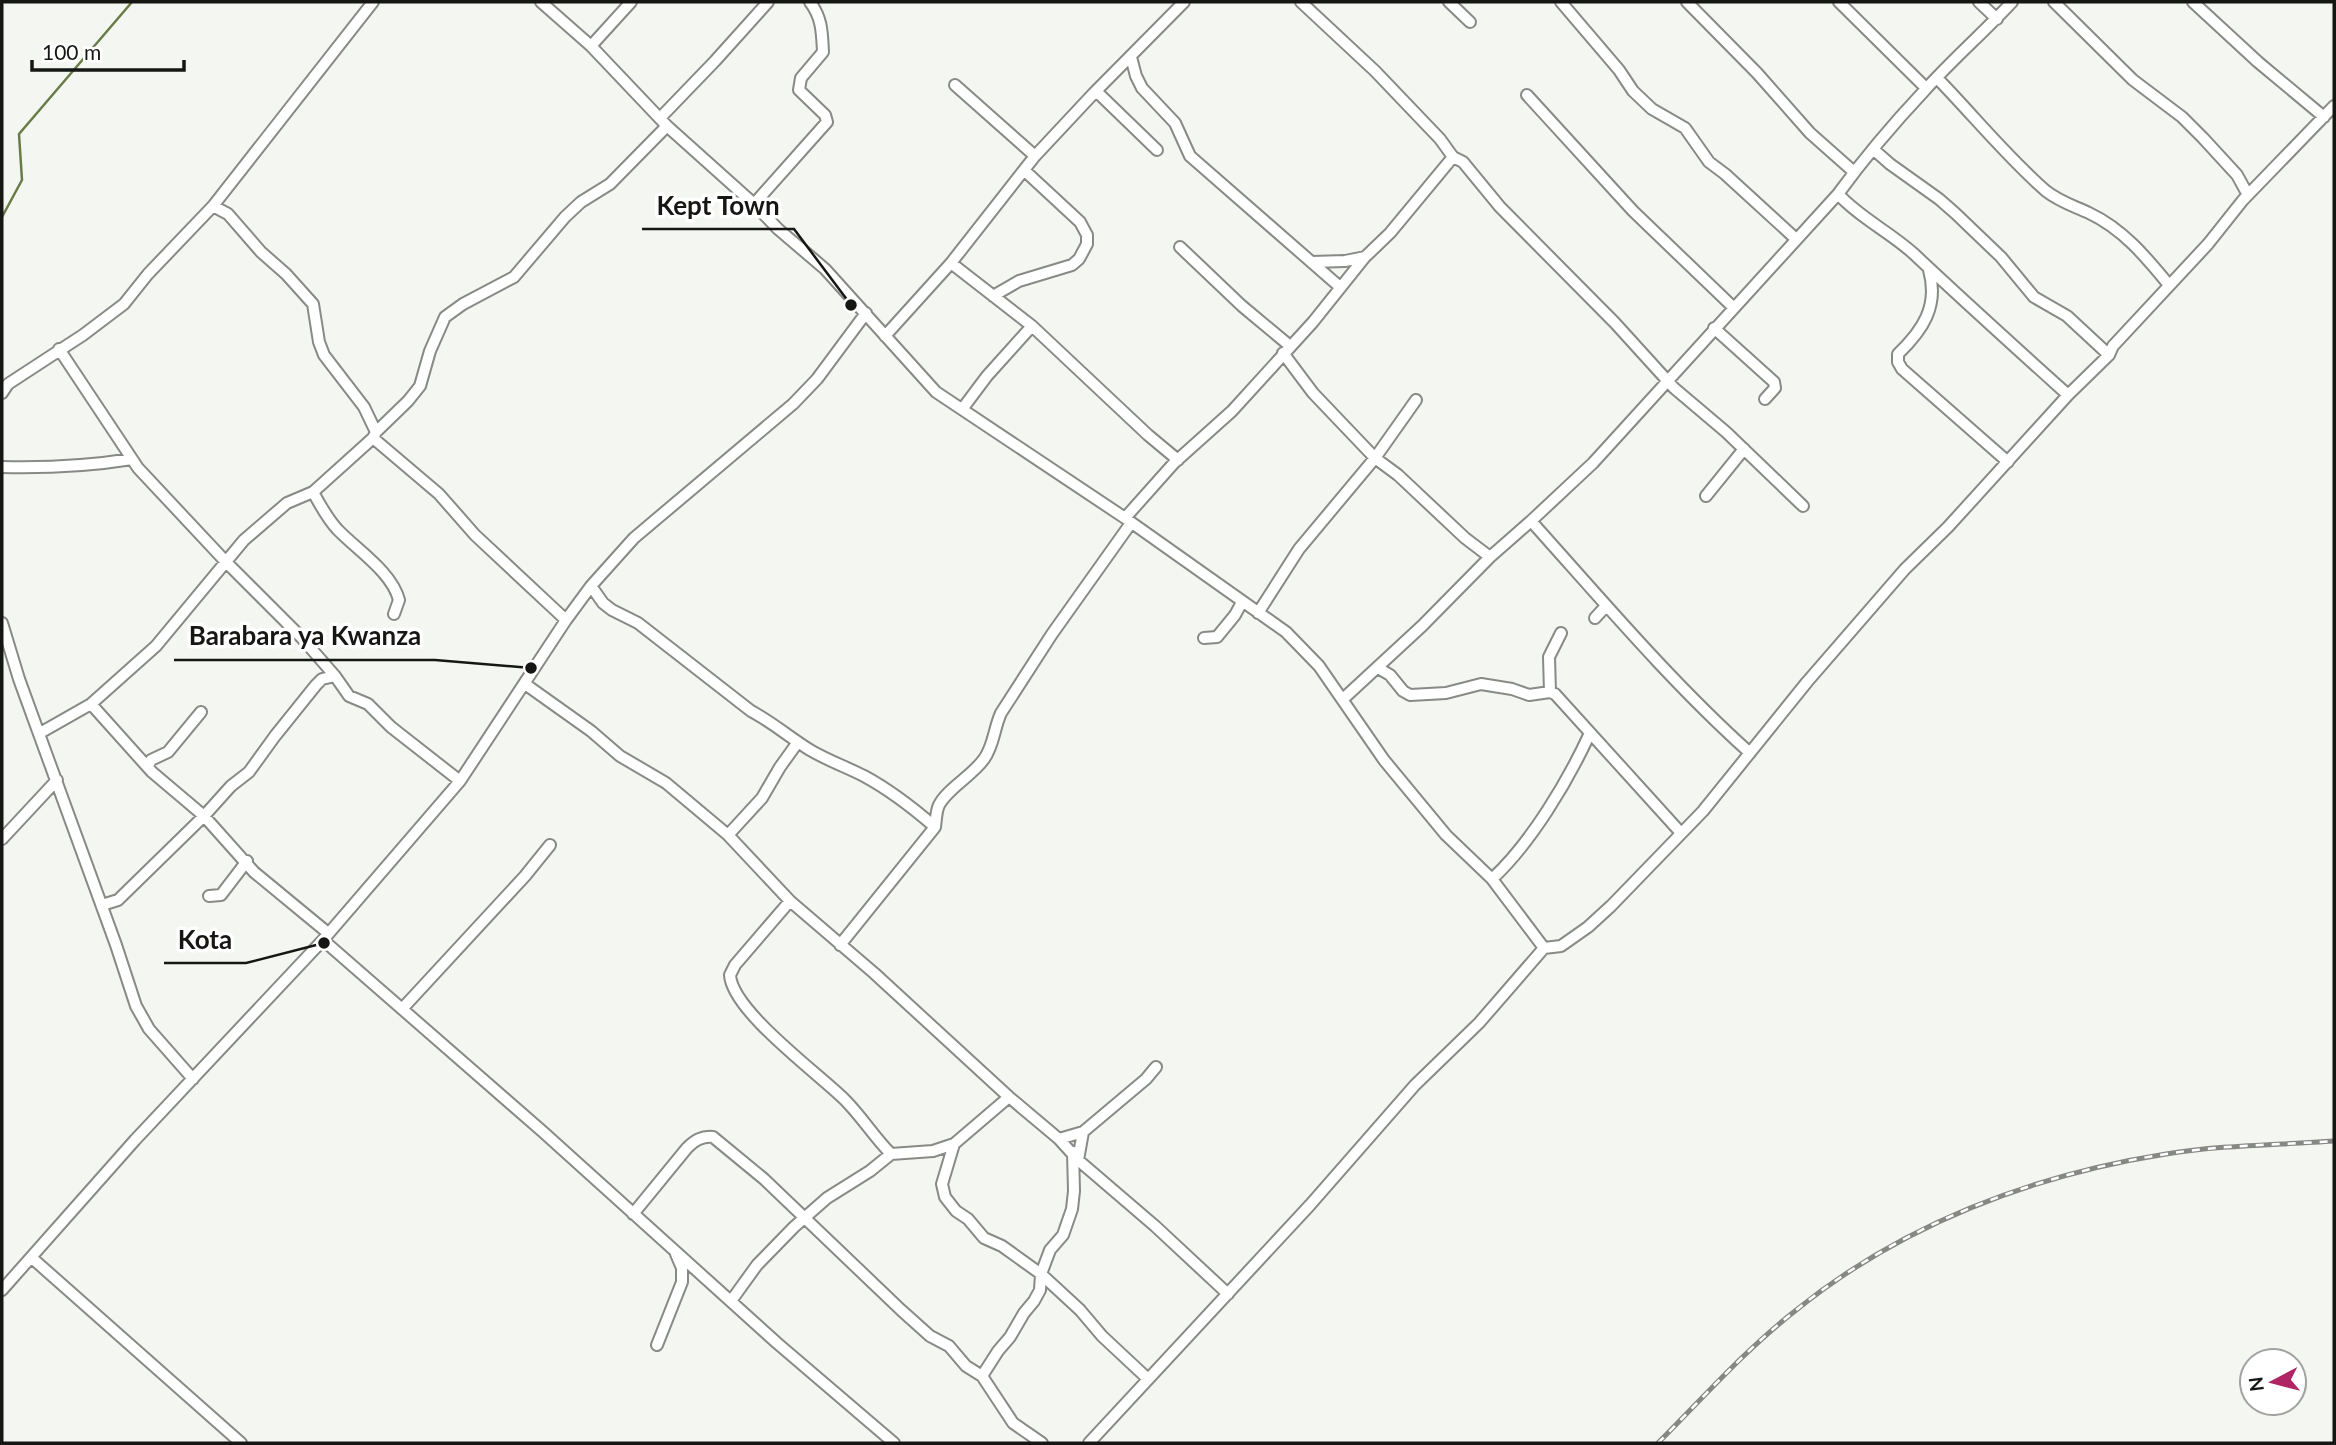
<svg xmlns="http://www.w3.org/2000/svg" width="2336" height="1445" font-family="Lato,sans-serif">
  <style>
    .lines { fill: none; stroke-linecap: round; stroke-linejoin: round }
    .stream { stroke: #697c46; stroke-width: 2.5 }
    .street-casing { stroke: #888a86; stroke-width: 14 }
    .street { stroke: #fff; stroke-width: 10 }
    .rail-casing { stroke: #878885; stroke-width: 5 }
    .rail { stroke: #fff; stroke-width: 2.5; stroke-dasharray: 8; stroke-linecap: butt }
    .leader { fill: none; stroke: #161715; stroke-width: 2.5 }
    .callout-dot { fill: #161715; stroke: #fff; stroke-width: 2.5 }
    .callout-label { font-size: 26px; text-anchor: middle; font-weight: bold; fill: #161715; stroke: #fff; stroke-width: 7; stroke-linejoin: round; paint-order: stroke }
  </style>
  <rect width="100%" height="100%" fill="#f4f6f1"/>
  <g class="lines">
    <path class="stream" d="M2 217 22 180 19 134 132 2"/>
    <g class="street-casing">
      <path id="street" d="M541 2 591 46 667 126 754 204 778 229 825 269 936 392 1125 518 1286 632 1319 666 1384 760 1446 835 1492 879 1544 948
        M1301 2 1375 71 1440 139 1453 157 1463 162 1500 207 1615 323 1674 388 1726 432 1803 506
        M1449 2 1470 22
        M1561 2 1619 70 1633 91 1652 109 1685 128 1709 162 1725 174 1796 239
        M1687 2 1757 73 1810 133 1854 172
        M1839 2 1926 88
        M1979 2 1997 19
        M2054 2 2133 80 2182 117 2203 138 2237 175 2248 195
        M2193 2 2258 62 2324 117
        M591 46 631 2
        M1131 57 1136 76 1142 88 1175 123 1190 156 1340 287
        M1937 78C1973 115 2007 157 2046 191 2060 202 2074 206 2089 213 2123 229 2146 257 2169 285
        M955 85 1035 156
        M1096 91 1157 150
        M1527 95 1633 211 1734 308
        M661 117 715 61 768 2
        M1873 149 1890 164 1939 199 1955 213 2001 257 2034 297 2067 316 2109 355
        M1838 194C1860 218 1890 232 1914 254 1965 302 2016 348 2068 395
        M754 204 827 122 825 115 799 90 801 78 823 52C822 32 822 18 810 2
        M213 206 228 214 261 252 286 274 313 304 319 342 324 355 364 407 376 432
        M1180 247 1242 306 1290 346
        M1312 262 1345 261 1365 257
        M951 263 1032 326 1148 435 1178 460
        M1929 270C1939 306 1923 330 1898 354V362L1902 369 2008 462
        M993 296 1019 281 1072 265 1079 259 1087 244V235L1080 222 1025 171
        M1714 328 1774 382 1775 388 1765 399
        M885 336 951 263 1035 156 1093 94 1184 2
        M59 349 138 468 226 562 301 637 335 676 349 696 368 704 391 727 460 781
        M1283 353 1313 393 1375 458 1398 475 1465 538 1490 557
        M2 393 8 384 83 335 124 304 148 274 213 206 373 2
        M963 408 987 376 1032 326
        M373 438 439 494 475 535 566 620
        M2 467C45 468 89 466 132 459
        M313 492C320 505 327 518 337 529 357 550 392 572 399 600L394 614
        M1706 496 1744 449
        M1125 518 1174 463 1232 411 1313 322 1365 257 1390 233 1453 157
        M1531 521C1602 600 1671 682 1750 753
        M591 586 603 603 612 610 638 623 751 711C772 722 789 737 810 750 827 760 846 767 864 776 890 790 912 807 935 827
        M1258 613 1299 549 1375 458 1416 400
        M1595 618 1606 606
        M2 623 19 679 116 945 136 1006 149 1029 193 1079
        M1204 638 1217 637 1235 615 1242 602
        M1378 668 1390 675 1403 691 1410 695 1446 693 1481 684 1512 689 1529 695 1550 692 1555 694 1681 833
        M525 684 591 731 620 756 666 783 728 835 790 901 874 973 1009 1097 1059 1139 1078 1160 1155 1226 1228 1294
        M1550 692 1549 657 1561 633
        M1343 699 1422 626 1490 557 1531 521 1593 463 1838 194C1865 157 1894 123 1925 90 1953 59 1984 32 2012 2
        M91 704 152 772 204 816 254 872 328 933
        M40 733 91 704 156 646 244 540 287 503 313 492 322 484 373 438 376 432 408 401 420 386 430 351 445 317 463 304 514 277 565 217 581 202 610 184 667 126
        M148 766 151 760 168 752 201 712
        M728 835 762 798 780 767 798 742
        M2 839 57 780
        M1492 879C1531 843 1568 781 1590 733
        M209 896 221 895 247 861
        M790 901 735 965 730 975C732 1011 819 1074 845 1100 862 1117 874 1137 891 1154
        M102 905 118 900 204 816 231 786 249 772 275 736 316 685 322 679 335 676
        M323 940 542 1131 777 1343 894 1443
        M840 945 935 827C936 820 936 811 939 805 948 788 972 776 984 759 994 745 994 728 1001 713L1052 634 1131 523
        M402 1009 525 876 550 845
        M1059 1139 1083 1132 1146 1079 1156 1067
        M954 1144 942 1184 945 1197 956 1211 968 1219 984 1238 1002 1246 1041 1274 1080 1310 1102 1336 1148 1379
        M1078 1160 1083 1132
        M633 1214 687 1148C695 1140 702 1136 713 1137L764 1179 901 1310 930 1336 949 1346 966 1366 982 1376 1013 1423 1042 1443
        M32 1258 241 1443
        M2 1290 135 1140 323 940 460 781 566 620 591 586 634 538 793 404 817 379 866 313
        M731 1301 757 1265 794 1227 827 1198 870 1171 891 1154 933 1151 954 1144 1009 1097
        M657 1345 682 1282V1268L676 1254
        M982 1376 998 1351 1010 1337 1024 1313 1034 1301 1040 1290 1041 1274 1050 1250 1063 1235 1072 1209 1074 1191 1073 1152
        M1089 1443 1310 1205 1415 1085 1479 1023 1544 948 1561 946 1588 927 1611 906 1703 811 1807 682 1905 569 1948 527 2068 395 2109 355 2113 346 2208 244 2243 200 2334 106"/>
    </g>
    <use href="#street" class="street"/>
    <g class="rail-casing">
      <path id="rail" d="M1658 1443C1703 1398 1745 1350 1795 1311 1901 1225 2032 1175 2166 1154 2221 1145 2278 1145 2334 1141"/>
    </g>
    <use href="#rail" class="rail"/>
  </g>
  <path class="leader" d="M851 305L794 229H642M531 668L435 660H174M324 943L246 963H164"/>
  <g class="callout-dot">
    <circle cx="851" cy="305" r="7"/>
    <circle cx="531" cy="668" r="7"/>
    <circle cx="324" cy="943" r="7"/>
  </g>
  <g class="callout-label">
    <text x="718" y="215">Kept Town</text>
    <text x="305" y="645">Barabara ya Kwanza</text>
    <text x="205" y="949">Kota</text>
  </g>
  <rect width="2336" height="1445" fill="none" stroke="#161715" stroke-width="7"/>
  <g transform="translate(2273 1382) rotate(263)"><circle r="33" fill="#ffffff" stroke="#a2a2a1" stroke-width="2"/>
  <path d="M0-5L12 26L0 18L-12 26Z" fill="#b02564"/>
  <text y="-10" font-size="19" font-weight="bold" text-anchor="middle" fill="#161715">N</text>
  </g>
  <path d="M32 60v10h152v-10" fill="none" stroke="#161715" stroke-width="3.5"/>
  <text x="42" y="60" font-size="21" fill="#161715" stroke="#ffffff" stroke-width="5" paint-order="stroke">100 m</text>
</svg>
